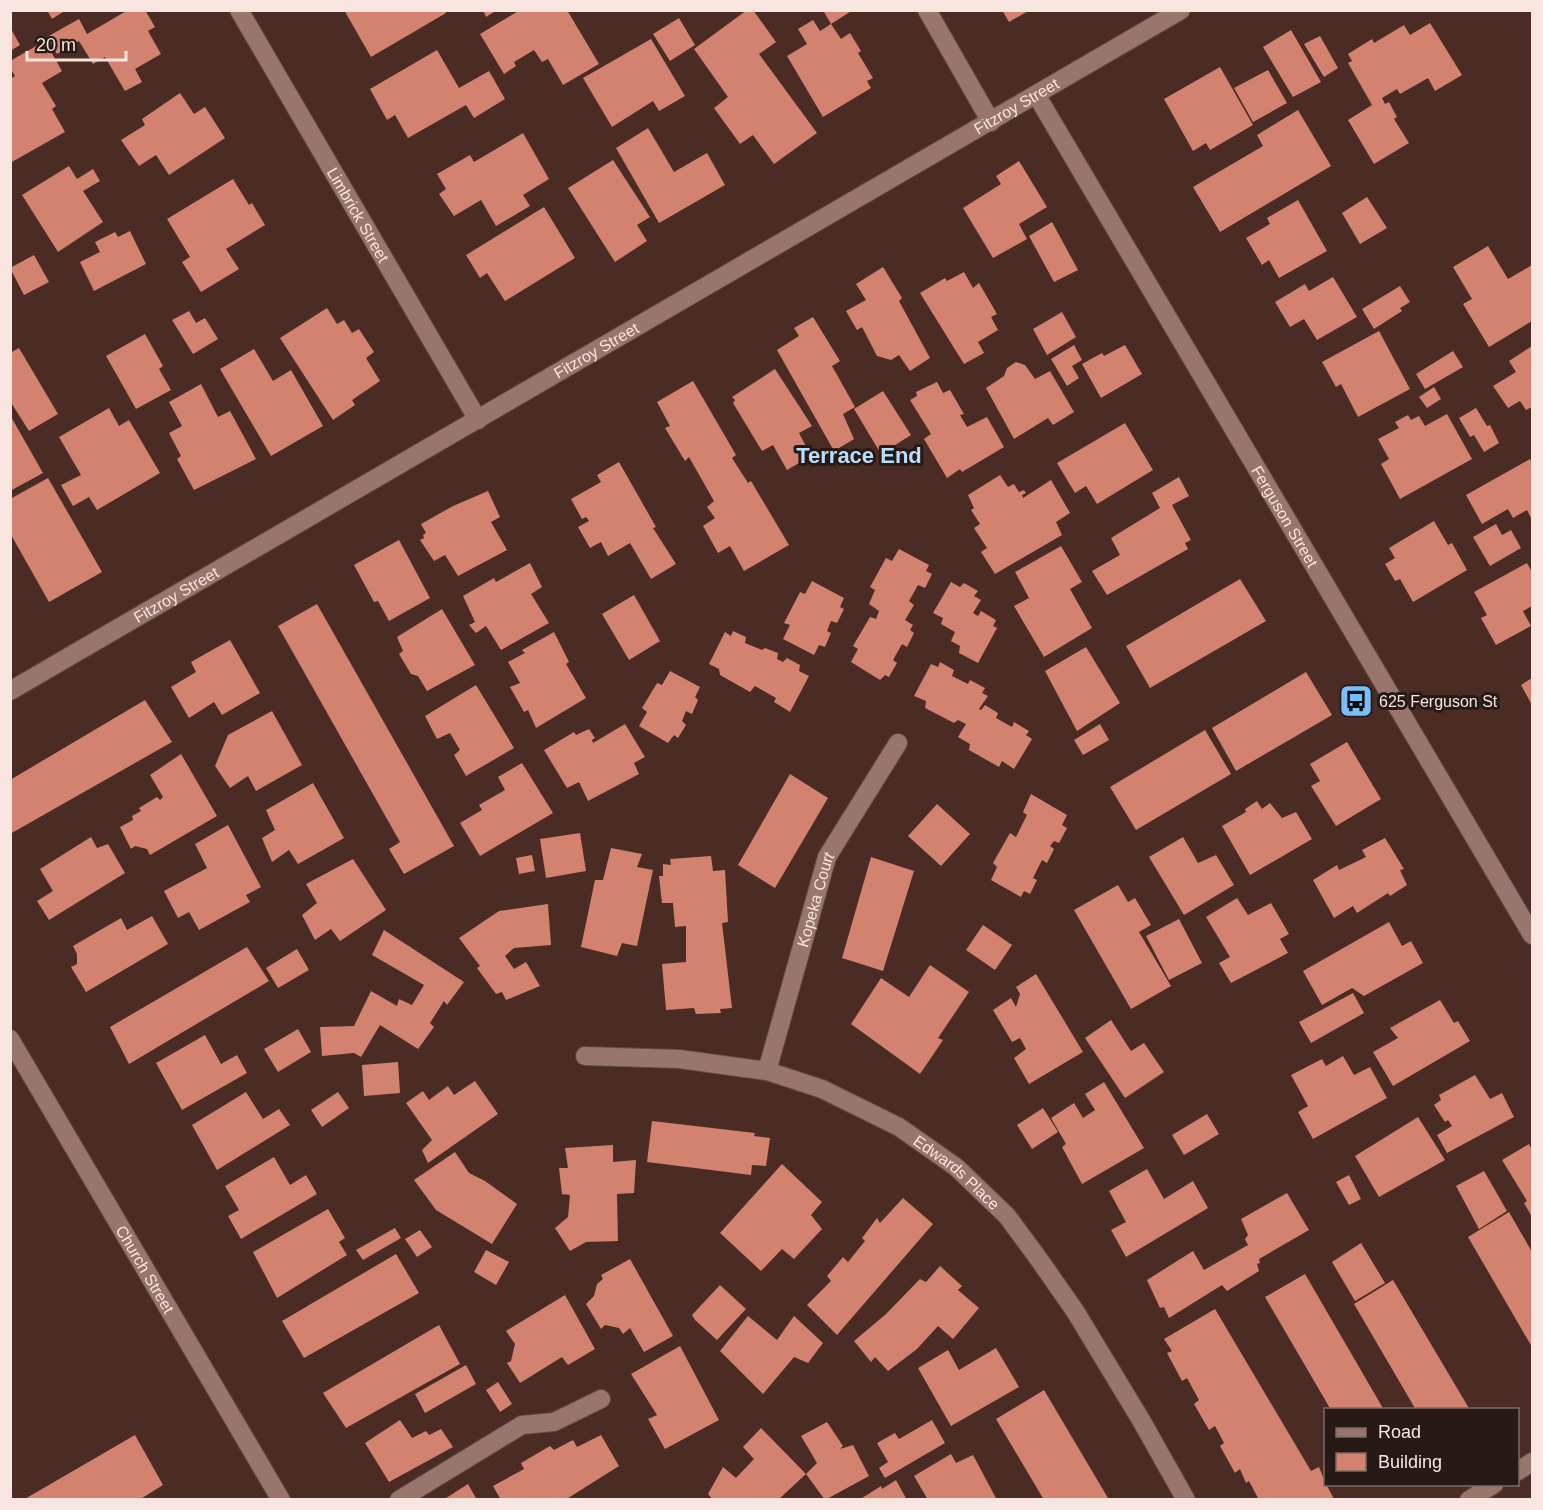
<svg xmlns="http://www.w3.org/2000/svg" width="1543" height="1510" font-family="Arial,sans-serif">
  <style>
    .building { fill: #d2826f }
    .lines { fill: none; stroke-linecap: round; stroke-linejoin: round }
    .minor-casing { stroke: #644a45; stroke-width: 20 }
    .minor { stroke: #98756d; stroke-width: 18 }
    .labels { text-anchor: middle; stroke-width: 6; stroke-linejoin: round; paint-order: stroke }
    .street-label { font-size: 16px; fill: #f9e5e0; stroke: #261916 }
    .poi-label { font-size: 16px; fill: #f9e5e0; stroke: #261916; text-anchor: start }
    .district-label { font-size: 22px; font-weight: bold; fill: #b8defe; stroke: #261916 }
  </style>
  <rect width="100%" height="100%" fill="#4a2c25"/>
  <path class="building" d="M47 10H66L52 19Z
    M128 10H145L155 27 148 31 161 54 135 69 142 82 125 91 105 57 93 64 79 41 57 54 47 37 79 19 87 34Z
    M344 10H444L446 13 371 57Z
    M483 10H497L486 17Z
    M520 10H567L599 64 563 85 548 59 542 62 534 50 514 62 516 66 504 74 480 34Z
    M747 10H753L776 42 759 54 817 133 774 164 753 135 740 144 714 108 728 97 694 49Z
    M823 10H853L831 24Z
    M1002 10H1030L1009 22Z
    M679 18 695 45 670 61 653 34Z
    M813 20 820 31 831 24 841 39 850 33 861 51 858 53 873 78 867 81 871 88 823 117 787 56 807 44 798 29Z
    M1430 23 1462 75 1435 91 1428 78 1400 94 1397 89 1382 98 1385 104 1389 102 1397 117 1394 119 1409 143 1374 164 1348 120 1372 105 1348 63 1352 61 1348 54 1372 39 1374 43 1404 25 1410 35Z
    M10 27 20 45 10 51Z
    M1291 30 1321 82 1293 97 1263 47Z
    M1320 36 1338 68 1324 77 1304 44Z
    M651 39 685 96 659 111 653 101 612 127 583 78Z
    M45 41 62 71 42 83 56 106 52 109 65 132 10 163V79L15 76 10 68V61Z
    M437 50 459 88 489 71 505 99 474 118 466 105 408 138 395 115 387 120 370 89Z
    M1220 67 1253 125 1210 150 1206 143 1193 151 1164 99Z
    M1268 70 1287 103 1253 122 1234 88Z
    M180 93 194 114 205 107 225 138 169 175 156 155 139 166 121 140 145 125 142 119Z
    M1298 110 1331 166 1220 232 1193 187 1263 146 1257 135Z
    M648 128 674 172 707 153 725 185 659 223 616 148Z
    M523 133 549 179 523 195 530 206 496 226 481 200 454 216 439 194 446 189 437 174 470 155 474 162Z
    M613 160 650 217 637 225 647 241 615 262 568 188Z
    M1019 161 1047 207 1019 224 1027 239 993 258 963 208 1001 184 996 176Z
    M69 166 77 179 93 169 100 181 83 191 103 222 58 252 22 195Z
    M233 179 249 205 252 203 265 225 226 249 239 269 201 292 182 262 190 257 167 219Z
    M1367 197 1387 228 1360 244 1342 213Z
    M1298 200 1327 251 1279 278 1269 260 1262 265 1246 238 1270 224 1267 218Z
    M544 207 575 258 505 301 487 273 480 278 466 255Z
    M1052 222 1078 270 1054 282 1029 236Z
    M130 231 146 264 94 291 80 262 100 252 95 242 115 232 118 237Z
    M1488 246 1508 279 1532 265V321L1489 347 1463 304 1472 299 1453 267Z
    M34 255 49 282 24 295 10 268Z
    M883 267 902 298 899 301 930 358 910 371 899 355 891 360 877 356 862 327 857 330 846 311 866 300 856 284Z
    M964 272 973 288 979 283 997 314 991 317 998 330 978 342 984 353 964 364 920 293 945 278 947 281Z
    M1333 277 1357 317 1317 340 1304 319 1290 327 1275 302 1305 284 1309 291Z
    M1400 286 1410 302 1400 308 1402 311 1374 329 1362 309Z
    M327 308 337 324 344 320 352 333 359 329 374 352 366 358 380 381 352 400 355 405 333 420 280 338Z
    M189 311 196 323 205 318 218 339 193 354 172 320Z
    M1062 312 1076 337 1047 355 1033 329Z
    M813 317 840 361 832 366 855 407 843 414 854 439 834 451 777 350 799 336 794 328Z
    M1379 331 1410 389 1358 417 1341 384 1336 387 1322 362Z
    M145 334 163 366 159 369 171 390 136 409 106 356Z
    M1074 345 1082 360 1072 366 1079 378 1067 386 1051 359Z
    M1125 345 1142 374 1101 398 1082 364 1102 353 1104 356Z
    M1532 346V407L1526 410 1520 401 1508 408 1493 386 1516 372 1509 361Z
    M19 348 58 414 29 431 10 401V353Z
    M254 349 273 381 291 370 323 426 271 456 220 369Z
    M1453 351 1463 367 1425 389 1416 374Z
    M1016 362 1025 365 1035 379 1050 371 1074 412 1053 425 1048 418 1014 439 986 388 1004 376 1007 368Z
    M775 369 812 426 799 433 811 456 787 470 773 445 762 451 733 403 735 400 732 397Z
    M693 381 736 455 732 458 748 483 751 481 789 545 744 571 730 546 718 553 703 526 715 518 707 507 714 501 689 457 685 461 665 428 670 426 657 402Z
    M937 382 943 393 950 390 964 414 960 415 967 427 987 417 1004 447 962 472 960 469 947 478 924 439 931 434 910 400 917 396 916 392Z
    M201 384 218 417 230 411 256 459 194 490 177 459 181 456 169 433 182 426 169 402Z
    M1434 387 1441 399 1427 408 1419 397Z
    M883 391 911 435 881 454 854 409Z
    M109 408 119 426 129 420 160 473 97 510 89 497 73 506 61 485 81 475 59 437Z
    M1476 408 1487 426 1490 425 1499 443 1484 452 1474 435 1470 437 1459 418Z
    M1447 414 1472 459 1400 499 1381 464 1389 459 1378 439 1399 428 1395 422 1408 415 1411 420 1419 416 1425 426Z
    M10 415 43 473 10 491Z
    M1125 423 1153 470 1097 504 1086 486 1075 493 1057 463Z
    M1530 459 1532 464V520L1527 510 1513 518 1508 509 1482 524 1466 495Z
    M619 462 656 527 653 528 676 564 651 579 630 543 608 556 601 542 590 548 578 527 589 521 586 517 582 519 571 499 601 482 597 475Z
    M1000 475 1008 487 1014 484 1019 492 1024 490 1026 493 1022 495 1023 498 1051 480 1070 513 1056 522 1062 535 995 574 981 552 987 548 974 528 980 524 971 510 974 508 968 495Z
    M1179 477 1189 496 1172 505 1191 540 1185 543 1188 549 1107 595 1092 571 1120 555 1111 538 1160 508 1152 493Z
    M48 478 102 572 49 602 10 533V499Z
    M488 491 500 517 491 522 507 550 458 576 445 555 434 561 420 540 424 538 423 535 426 533 421 524 453 506Z
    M1434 521 1448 545 1452 543 1467 570 1413 602 1400 579 1395 581 1385 564 1395 558 1389 548Z
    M1496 524 1502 535 1511 530 1521 548 1490 566 1473 537Z
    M399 540 430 598 389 621 378 601 374 602 354 565Z
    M1061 546 1082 582 1070 589 1092 628 1044 657 1014 606 1029 598 1015 572Z
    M899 549 929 565 926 571 932 574 925 588 918 585 909 601 914 605 905 620 913 625 910 630 914 633 907 647 902 644 893 660 897 663 889 677 885 675 880 680 851 662 858 649 853 646 870 617 876 619 879 611 869 604 875 590 870 587 886 558 892 561Z
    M530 563 542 587 531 594 549 623 501 650 486 626 476 633 469 625 475 622 463 596 494 578 496 582Z
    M1527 563 1532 572V606L1523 611 1531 626 1496 645 1481 618 1487 615 1474 592Z
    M1240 579 1266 621 1150 688 1126 646Z
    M812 581 844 598 840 607 844 609 837 623 831 621 827 631 831 633 825 647 819 645 814 655 783 639 790 625 784 623 800 592 805 594Z
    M951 582 960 587 964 583 978 591 974 596 981 600 973 613 978 616 981 611 996 620 993 626 997 628 978 663 959 653 960 646 951 641 955 632 941 624 943 618 933 613Z
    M634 595 660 641 629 660 602 614Z
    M317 604 454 846 404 874 389 849 400 842 278 626Z
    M442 609 475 665 427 691 418 676 411 674 399 654 403 651 397 637Z
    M733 631 746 637 745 643 762 650 765 648 778 653 777 659 783 662 787 658 800 665 799 671 809 676 790 712 774 702 776 698 755 686 750 692 720 675 719 669 709 664 725 632 731 636Z
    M554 632 569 662 566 664 586 698 536 728 528 710 524 712 510 687 520 683 508 662 525 653 522 650Z
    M230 640 260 693 222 715 214 702 189 718 171 687 196 672 191 662Z
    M1086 647 1120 703 1077 731 1045 671Z
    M940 662 954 670 952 676 968 684 970 680 985 688 982 693 988 696 979 709 981 710 985 705 998 713 996 718 1012 727 1014 722 1029 731 1026 735 1032 739 1014 769 1002 761 999 767 969 750 970 744 958 737 966 724 958 720 954 723 925 708 926 701 914 696 931 664 938 667Z
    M670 671 700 687 695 697 698 700 692 714 686 711 682 721 686 725 678 738 674 735 668 743 639 726 647 712 642 708 657 683 662 685Z
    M1306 672 1332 715 1236 771 1212 728Z
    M1532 678V705L1521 685Z
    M476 685 514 748 466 776 454 755 460 750 450 733 437 739 425 716Z
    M145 700 172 742 10 834V780Z
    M272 711 302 765 256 791 248 776 230 788 215 766 228 735Z
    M625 724 645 757 634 763 639 774 588 801 579 782 567 788 544 750 574 732 576 735 589 729 595 738 592 740 593 743Z
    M1100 724 1109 740 1083 755 1074 740Z
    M1205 730 1231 774 1136 830 1110 787Z
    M1347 742 1381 799 1336 826 1311 786 1320 781 1310 764Z
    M181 754 217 816 150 855 147 849 135 846 131 849 120 827 133 820 132 816 141 811 139 808 157 797 160 800 163 797 150 775Z
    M522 763 553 813 480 856 460 823 482 810 479 805 505 790 498 777Z
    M790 774 828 798 775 888 738 865Z
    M313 783 344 838 298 864 289 850 272 862 262 838 275 830 266 810Z
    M1031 794 1067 815 1062 825 1067 828 1059 843 1054 841 1050 846 1054 849 1047 863 1042 860 1033 878 1037 880 1030 894 1024 891 1021 897 991 880 997 867 993 863 1010 833 1016 837 1027 815 1023 812Z
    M1257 801 1262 809 1270 803 1282 818 1296 812 1312 839 1250 875 1222 826 1246 812 1245 809Z
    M937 804 970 834 941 866 908 836Z
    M228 825 261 887 246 895 250 902 199 930 189 912 178 918 164 891 207 868 195 844Z
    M580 833 586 871 546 878 540 839Z
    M91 837 97 848 108 844 125 873 49 920 37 901 53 891 40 869Z
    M1183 837 1198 863 1216 855 1234 885 1184 915 1149 857Z
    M1385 838 1404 869 1400 870 1407 885 1390 896 1388 893 1357 913 1353 906 1334 918 1313 880 1337 865 1339 870 1366 857 1362 850Z
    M611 848 642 854 637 867 653 870 637 946 622 943 617 956 581 947 595 880H603Z
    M532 855 535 871 519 874 516 858Z
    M711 856 713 871 725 870 728 922 722 923 732 1008 720 1009 721 1013 696 1014 694 1008 666 1010 662 964 686 962V926L675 927 673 903H662L659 876H663V864L671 865 670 859Z
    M871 857 914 871 883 971 842 958Z
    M353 859 386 910 340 941 331 929 315 940 302 915 317 903 306 884Z
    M1118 885 1128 902 1135 898 1151 925 1139 932 1171 986 1131 1009 1074 910Z
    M1237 898 1248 915 1271 903 1289 934 1280 939 1288 953 1231 983 1219 963 1230 957 1206 917Z
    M548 904 551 945 514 948 505 956 514 969 526 962 540 986 506 1000 502 992 496 994 477 968 480 966 459 938 499 911Z
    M152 916 168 944 86 992 71 967 77 964V954L73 946 121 918 127 930Z
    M1179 919 1202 963 1169 980 1146 936Z
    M1389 922 1402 946 1411 941 1423 963 1364 996 1352 988 1322 1005 1303 971Z
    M983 925 1012 945 995 970 966 950Z
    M384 930 464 982 447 1005 444 1001 430 1023 434 1027 418 1049 380 1025 361 1057 354 1053 322 1056 320 1027 354 1026 371 991 397 1006 399 999 412 1005 424 985 372 955Z
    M247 947 269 981 129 1064 110 1027Z
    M297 949 309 970 278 988 266 968Z
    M930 965 969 992 938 1038 943 1040 920 1074 851 1024 881 978 909 997Z
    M1036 974 1083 1052 1029 1084 1014 1058 1026 1049 1020 1038 1012 1042 993 1010 1011 998 1016 1007 1020 994 1016 987Z
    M1353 993 1364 1013 1311 1043 1299 1022Z
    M1440 1000 1454 1023 1458 1021 1470 1041 1393 1086 1373 1052 1398 1038 1390 1028Z
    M1111 1020 1131 1051 1144 1043 1164 1072 1125 1098 1085 1038Z
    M298 1029 311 1052 278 1072 264 1049Z
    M205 1035 221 1064 237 1055 247 1073 182 1110 156 1063Z
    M1343 1056 1354 1075 1370 1067 1387 1098 1313 1139 1298 1112 1308 1106 1291 1075 1322 1059 1326 1066Z
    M398 1062 400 1093 364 1096 362 1065Z
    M1475 1075 1490 1099 1502 1093 1514 1117 1447 1153 1437 1135 1452 1126 1448 1120 1445 1122 1434 1105 1441 1100 1439 1095Z
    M475 1081 498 1114 428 1163 422 1150 432 1140 406 1103 423 1091 429 1100 448 1086 454 1095Z
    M1104 1082 1144 1148 1082 1184 1062 1147 1066 1144 1051 1118 1074 1103 1083 1118 1095 1110 1085 1094Z
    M246 1092 263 1119 279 1109 290 1125 217 1170 192 1125Z
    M338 1092 349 1108 322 1127 311 1110Z
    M1043 1108 1058 1132 1032 1149 1017 1125Z
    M1207 1114 1219 1134 1184 1155 1172 1135Z
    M1418 1117 1445 1160 1379 1197 1355 1156Z
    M652 1121 755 1133 754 1136 770 1138 766 1166 752 1165 751 1175 647 1162Z
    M1529 1144 1532 1150V1217L1524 1203 1527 1201 1502 1160Z
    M613 1145V1162L636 1160 634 1193 617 1194 618 1241 586 1242 570 1251 555 1228 568 1217 570 1195 562 1194 559 1168H568L565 1148Z
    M455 1152 469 1173 485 1181 517 1204 492 1244 436 1210 414 1180Z
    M274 1157 290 1185 306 1175 317 1194 241 1239 228 1216 239 1210 225 1186Z
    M782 1164 822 1202 811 1215 822 1229 794 1259 782 1249 761 1271 720 1233Z
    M1147 1169 1164 1199 1193 1181 1208 1208 1126 1257 1111 1230 1126 1222 1109 1191Z
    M1484 1171 1507 1211 1479 1229 1456 1186Z
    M1349 1175 1361 1199 1349 1205 1336 1182Z
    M1287 1193 1309 1230 1259 1259 1260 1263 1257 1264 1259 1271 1227 1291 1222 1285 1169 1318 1164 1307 1160 1308 1147 1280 1193 1251 1204 1270 1248 1245 1245 1239 1248 1235 1241 1219Z
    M903 1198 933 1224 837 1335 807 1305 831 1281 827 1276 843 1257 848 1262 865 1241 862 1238 877 1218 880 1223Z
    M328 1209 345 1238 339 1242 347 1255 277 1298 253 1252Z
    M1509 1212 1532 1252V1347L1468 1237Z
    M395 1228 401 1238 363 1260 356 1250Z
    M420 1230 432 1247 417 1257 405 1239Z
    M1361 1243 1385 1283 1355 1301 1332 1262Z
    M486 1250 509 1262 496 1285 474 1272Z
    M396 1254 419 1293 304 1358 282 1321Z
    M630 1259 673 1336 644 1352 630 1328 623 1334 619 1328 605 1325 601 1329 586 1304 594 1296 597 1284 603 1279 601 1275Z
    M940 1266 962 1286 958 1290 979 1308 953 1339 938 1326 917 1349 888 1371 875 1357 871 1362 854 1341 886 1314 920 1279 926 1282Z
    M1305 1274 1384 1410H1331L1265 1297Z
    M1393 1280 1470 1410H1416L1354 1304Z
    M720 1285 746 1309 717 1340 695 1320 692 1315Z
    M565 1295 595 1349 568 1365 562 1357 520 1383 507 1363 511 1361 515 1344 506 1331Z
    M1215 1309 1311 1471 1319 1467 1326 1484 1334 1499 1259 1500 1249 1481 1246 1483 1240 1469 1235 1473 1220 1446 1224 1443 1215 1426 1209 1430 1194 1404 1199 1400 1187 1378 1182 1381 1167 1353 1172 1351 1164 1339Z
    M748 1316 777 1340 794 1316 823 1343 808 1363 794 1357 763 1394 720 1351Z
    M439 1325 460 1364 346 1428 323 1393Z
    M680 1346 719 1420 665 1449 648 1419 657 1415 631 1374Z
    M996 1348 1019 1387 951 1426 918 1368 948 1350 959 1370Z
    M466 1365 476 1384 425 1413 415 1394Z
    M498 1382 512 1404 500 1412 486 1390Z
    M1044 1390 1108 1498 1104 1500H1044L996 1419Z
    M400 1420 412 1438 426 1431 429 1435 441 1429 453 1447 389 1482 365 1443Z
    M932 1420 945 1443 885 1478 879 1468 888 1462 877 1443 895 1433 899 1439Z
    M827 1422 843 1446 840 1449 853 1445 869 1476 825 1500 806 1474 817 1463 801 1436Z
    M761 1428 806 1474 778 1500H713L708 1494 723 1467 736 1478 754 1459 743 1447Z
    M135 1435 163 1485 139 1500H23Z
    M601 1435 619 1466 565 1500H501L493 1486 524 1469 521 1463 550 1446 554 1450 573 1440 577 1447Z
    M951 1454 956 1463 973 1455 997 1500H928L914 1476Z
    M896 1480 907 1500H859L881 1486 882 1489Z
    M468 1484 477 1500H443Z"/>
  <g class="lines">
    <g class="minor-casing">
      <g id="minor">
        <path id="s1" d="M239 10 478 420"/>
        <path d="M927 10 991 122"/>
        <path id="s2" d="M1037 96 1532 935"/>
        <path id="s3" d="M10 691 1181 10"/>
        <path id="s4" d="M10 1039 281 1500"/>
        <path id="s5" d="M585 1056 679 1059 767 1071 822 1089 899 1127 956 1167 1007 1216 1038 1258 1075 1311 1141 1420 1186 1500"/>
        <path id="s6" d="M767 1071 827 857 898 743"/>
        <path d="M1518 1471 1532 1462"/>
        <path d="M399 1500 522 1425 554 1422 601 1399"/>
        <path d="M1469 1500 1494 1484"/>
      </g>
    </g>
    <use href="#minor" class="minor"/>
  </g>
  <defs>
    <g id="bus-square" transform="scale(1.725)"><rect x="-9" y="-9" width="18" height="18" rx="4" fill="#78bff8" stroke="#261916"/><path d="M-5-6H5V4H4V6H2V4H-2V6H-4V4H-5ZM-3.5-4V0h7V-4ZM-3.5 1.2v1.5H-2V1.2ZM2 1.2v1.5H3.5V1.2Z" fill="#111"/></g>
  </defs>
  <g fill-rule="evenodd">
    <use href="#bus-square" x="1356" y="701"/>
  </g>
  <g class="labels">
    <g class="street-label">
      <text dy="6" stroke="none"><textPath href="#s3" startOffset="1164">Fitzroy Street</textPath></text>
      <text dy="6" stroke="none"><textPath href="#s1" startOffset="237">Limbrick Street</textPath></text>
      <text dy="6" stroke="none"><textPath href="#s3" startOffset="678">Fitzroy Street</textPath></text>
      <text dy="6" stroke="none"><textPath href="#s2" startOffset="488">Ferguson Street</textPath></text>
      <text dy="6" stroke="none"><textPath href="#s3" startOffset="192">Fitzroy Street</textPath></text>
      <text dy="6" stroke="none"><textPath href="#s6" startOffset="178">Kopeka Court</textPath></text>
      <text dy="6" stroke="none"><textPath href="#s5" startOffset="400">Edwards Place</textPath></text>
      <text dy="6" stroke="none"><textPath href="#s4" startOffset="267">Church Street</textPath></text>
    </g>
    <g class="poi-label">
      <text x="1379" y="707">625 Ferguson St</text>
    </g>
    <g class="district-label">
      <text x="859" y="463">Terrace End</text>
    </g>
  </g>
  <rect width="1543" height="1510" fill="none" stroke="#f9e5e0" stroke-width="24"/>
  <rect x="1324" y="1408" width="195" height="78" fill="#261916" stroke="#7a6b67" stroke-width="1.5"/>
  <rect x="1336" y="1428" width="30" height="9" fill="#98756d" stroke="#7a6b67" stroke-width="1.5"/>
  <text x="1378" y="1438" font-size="18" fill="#f9e5e0">Road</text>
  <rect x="1336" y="1453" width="30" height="18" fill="#d2826f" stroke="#7a6b67" stroke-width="1.5"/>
  <text x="1378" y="1468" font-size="18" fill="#f9e5e0">Building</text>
  <path d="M27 51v9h99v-9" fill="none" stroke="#f9e5e0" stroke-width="3"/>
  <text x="36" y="51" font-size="18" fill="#f9e5e0" stroke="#261916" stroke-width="4.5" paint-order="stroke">20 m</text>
</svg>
